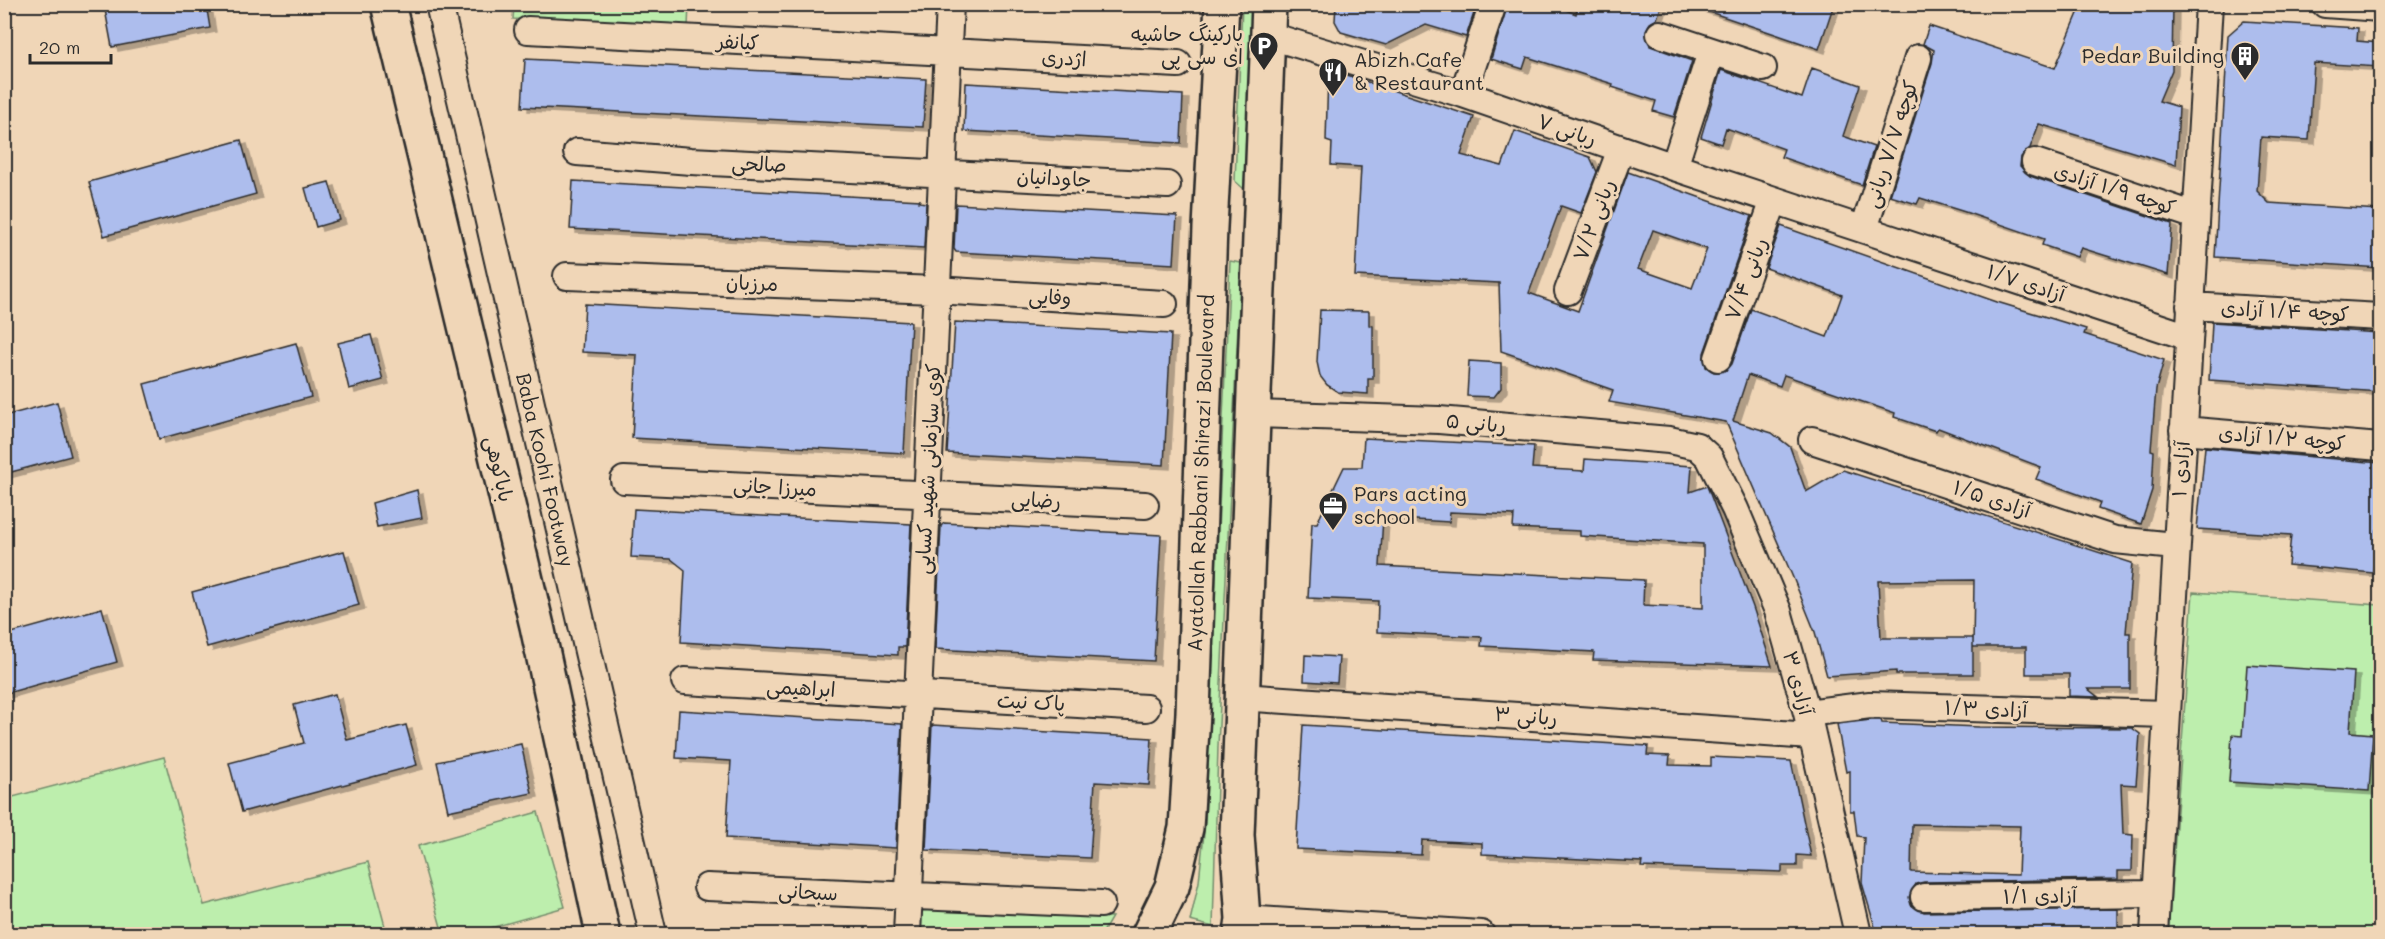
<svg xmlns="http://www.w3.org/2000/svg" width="2385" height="939" font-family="Mali,'Playpen Sans Arabic',sans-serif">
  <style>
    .green { fill: #bdeead; stroke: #748c6c; stroke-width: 1.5 }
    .building { fill: #adbded; stroke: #2b2b2b; stroke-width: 1.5; fill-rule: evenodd; filter: url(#shadow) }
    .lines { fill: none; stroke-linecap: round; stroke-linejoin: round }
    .street-casing { stroke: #2b2b2b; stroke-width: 30 }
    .secondary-casing { stroke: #2b2b2b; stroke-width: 38 }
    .street { stroke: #f0d6b7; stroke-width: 26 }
    .secondary { stroke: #f0d6b7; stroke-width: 33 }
    .labels { text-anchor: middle; stroke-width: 6; stroke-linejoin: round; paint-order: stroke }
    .poi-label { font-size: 20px; fill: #2b2b2b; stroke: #f0d6b7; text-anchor: end }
    .street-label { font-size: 20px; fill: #2b2b2b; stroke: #f0d6b7 }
  </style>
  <defs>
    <filter id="shadow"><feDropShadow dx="6" dy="4" stdDeviation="0" flood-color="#0004"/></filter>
  </defs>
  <rect width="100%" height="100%" fill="#f0d6b7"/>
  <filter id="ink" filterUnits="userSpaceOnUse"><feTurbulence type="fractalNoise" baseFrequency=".0167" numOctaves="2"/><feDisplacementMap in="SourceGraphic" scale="12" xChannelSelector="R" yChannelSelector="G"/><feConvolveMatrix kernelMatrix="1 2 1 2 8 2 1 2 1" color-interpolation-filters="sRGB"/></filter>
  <g filter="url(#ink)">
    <path class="green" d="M514 5H689L688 26 513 19Z
      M1242 5H1253L1244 189 1235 181Z
      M1230 261 1241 263 1218 746 1213 927 1190 921 1199 882 1205 823Z
      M2193 592 2380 605V934H2168Z
      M164 757 204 905 368 862 387 934H7L4 924 5 799Z
      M538 812 565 907 469 934H443L418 846Z
      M920 909 1112 917 1102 934H919Z"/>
    <path class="building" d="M104 4H206L210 28 112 47Z
      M1336 4H1477L1466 37 1426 25 1386 45 1341 32 1335 21Z
      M1508 4H1550L1576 14 1578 4H1662L1657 19 1650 23 1646 30 1650 46 1692 61 1674 117 1653 111 1656 101 1612 87 1613 84 1527 57 1523 69 1491 59Z
      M1699 4H1834L1819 49 1698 8Z
      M2082 4H2173L2172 70 2159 101 2179 107 2176 165 2039 124 2030 148 2021 157 2020 166 2030 176 2172 224 2168 275 2081 248 2077 257 2042 245 2044 239 1965 212 1920 198 1917 204 1890 196 1932 63 1934 50 1923 44 1929 26 2055 68Z
      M2244 21 2358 28 2357 41 2380 43V67L2314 63 2309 140 2261 137 2257 191 2269 203 2380 210V268L2215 257 2228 35Z
      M525 59 926 79 923 127 522 107Z
      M1812 68 1860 85 1843 136 1874 147 1862 185 1781 157 1784 149 1726 128 1721 144 1701 137 1721 70 1802 98Z
      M1337 72 1474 117 1461 155 1502 166 1515 131 1590 157 1597 172 1581 213 1561 206 1529 293 1578 311 1628 172 1752 216 1704 353 1706 367 1714 372 1727 370 1732 364 1751 309 1827 337 1842 295 1766 268 1781 226 1997 302 2086 329 2084 334 2164 360 2156 389 2151 450 2154 451 2152 490 2141 524 2098 509 2100 502 2036 479 2041 467 1938 428 1936 431 1894 417 1895 413 1784 375 1780 386 1748 375 1733 421 1772 433 1790 447 1806 492 1843 470 2132 563 2126 633H2130V689H2088L2098 697 2069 696V674H2026V647H1973L1974 580 1878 581 1881 638H1973V674H1896V671L1827 676 1815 632 1794 580 1726 422 1609 402 1613 390 1501 351 1499 283 1355 276 1361 167 1331 165 1332 143 1326 141 1328 73ZM1653 230 1707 249 1692 288 1638 269Z
      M966 83 1183 95 1181 143 964 131Z
      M241 140 256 194 104 236 89 182Z
      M573 181 920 200 919 202 926 203 924 248 570 229Z
      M329 182 340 220 316 227 305 188Z
      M956 204 1177 216 1174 264 956 252 954 249Z
      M585 304 911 322 904 453 632 438 637 355 582 352Z
      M1320 310 1369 311V325L1373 326V379H1368V394L1338 392 1327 385 1320 376 1317 362Z
      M955 322 1171 334 1164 465 947 453Z
      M2212 322 2380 333V392L2209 380Z
      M371 335 383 380 349 389 338 343Z
      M296 343 311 397 159 439 144 384Z
      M1469 361 1501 363V388L1494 397 1467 396Z
      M57 402 71 456 4 474V416Z
      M1364 438 1534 446 1532 468 1584 471 1585 459 1692 466 1690 492 1707 486 1753 607 1772 666 1593 660 1594 652 1481 646 1482 637 1377 632 1378 601 1308 598 1312 523H1317L1344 467H1362ZM1450 512 1514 515 1513 528 1580 531V536L1703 544V608L1643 605 1644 580 1380 566 1383 518 1449 522Z
      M2205 447 2380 463V531L2377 530 2373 573 2288 565 2291 535 2197 529Z
      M417 490 422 518 377 527 372 503Z
      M634 509 911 524 905 647H898V655L681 642 685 570 671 559 631 557Z
      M944 523 1161 535 1154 661 935 649 941 526Z
      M344 551 359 605 207 647 192 592Z
      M102 608 117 662 4 694V635Z
      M1305 655 1339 657 1337 683 1304 681Z
      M2247 665 2354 672 2350 732 2373 734 2369 791 2229 782 2232 735 2242 736Z
      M335 694 347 740 406 725 417 765 242 812 229 763 304 743 294 705Z
      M679 710 902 724 896 848 726 838 731 761 676 758Z
      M1871 720H1881L1882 723 1979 727 2132 728 2140 734 2136 785 2121 784 2123 834 2133 835 2132 871H2118V879L1924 882 1916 884 1909 897 1911 905 1924 912 2118 909V934H1877L1862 883 1864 837 1857 836 1854 811H1850V771L1846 772 1837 724ZM1912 824 2020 826 2018 875 1911 872Z
      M932 725 1152 738 1149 785 1095 782 1090 858 926 850Z
      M1303 725 1648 746 1647 755 1670 756 1669 765 1711 766V757L1791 761 1811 856 1797 855V866H1782V872L1641 867 1642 862 1482 854V843L1422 840 1421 855 1296 849Z
      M521 744 532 793 448 811 437 762Z"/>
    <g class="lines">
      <g class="street-casing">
        <path id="street" d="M439 4 653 934
          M2325 4 2380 8
          M528 30 1178 64
          M1660 34 1763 68
          M1267 35 1463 94 1674 167 2189 337
          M1463 94 1493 4
          M577 152 691 161 1167 185
          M2035 162 2196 216
          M1674 167 1711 52
          M1864 229 1918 58
          M567 276 936 290 1164 304
          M1568 291 1621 149
          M2190 306 2380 317
          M1718 358 1774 200
          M1254 414 1439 420 1669 440 1697 446 1709 457 1735 509 1778 611 1807 713 1858 934
          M2183 430 2380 447
          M1812 440 2115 540 2175 546
          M624 480 1145 505
          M685 681 1146 708
          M1241 697 1811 736
          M1807 713 1870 705 2166 714
          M707 887 1101 904
          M1924 897 2156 894
          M1243 919 1481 934
          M907 934 950 4
          M2154 934 2209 4"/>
      </g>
      <g class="secondary-casing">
        <path id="secondary" d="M388 4 537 626 603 934
          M1149 934 1172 887 1186 828 1193 713 1210 227 1222 4
          M1241 934 1243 919 1237 835 1269 4"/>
      </g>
      <use href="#street" class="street"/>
      <use href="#secondary" class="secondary"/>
    </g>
  </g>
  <defs>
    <g id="parking-pin" transform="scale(1.5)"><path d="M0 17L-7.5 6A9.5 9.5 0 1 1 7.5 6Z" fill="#2b2b2b" stroke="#f0d6b7"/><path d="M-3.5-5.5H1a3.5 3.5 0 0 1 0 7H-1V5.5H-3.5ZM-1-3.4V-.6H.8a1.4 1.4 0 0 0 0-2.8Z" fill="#fff"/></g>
    <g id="building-pin" transform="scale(1.5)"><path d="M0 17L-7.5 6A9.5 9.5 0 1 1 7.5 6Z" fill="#2b2b2b" stroke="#f0d6b7"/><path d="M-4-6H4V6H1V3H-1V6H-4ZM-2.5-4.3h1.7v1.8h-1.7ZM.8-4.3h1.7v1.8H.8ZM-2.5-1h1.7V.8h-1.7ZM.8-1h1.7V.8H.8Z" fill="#fff"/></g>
    <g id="restaurant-pin" transform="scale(1.5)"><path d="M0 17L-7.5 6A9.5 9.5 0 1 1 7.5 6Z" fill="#2b2b2b" stroke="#f0d6b7"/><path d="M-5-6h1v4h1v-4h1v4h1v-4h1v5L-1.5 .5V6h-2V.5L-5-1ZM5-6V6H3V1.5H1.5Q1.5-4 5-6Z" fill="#fff"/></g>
    <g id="office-pin" transform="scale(1.5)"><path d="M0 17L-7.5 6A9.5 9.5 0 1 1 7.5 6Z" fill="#2b2b2b" stroke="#f0d6b7"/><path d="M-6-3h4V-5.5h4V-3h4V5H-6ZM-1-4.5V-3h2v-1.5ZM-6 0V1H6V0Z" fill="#fff"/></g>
  </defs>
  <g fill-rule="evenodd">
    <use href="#parking-pin" x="1264" y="46"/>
    <use href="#building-pin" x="2245" y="56"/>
    <use href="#restaurant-pin" x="1333" y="72"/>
    <use href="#office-pin" x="1333" y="506"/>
  </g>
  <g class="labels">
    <g class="poi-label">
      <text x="1243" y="41">پارکینگ حاشیه<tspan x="1243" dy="23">ای سی پی</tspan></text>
      <text x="2224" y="63">Pedar Building</text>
      <text x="1354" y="67" text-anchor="start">Abizh Cafe<tspan x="1354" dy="23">&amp; Restaurant</tspan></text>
      <text x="1354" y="501" text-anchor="start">Pars acting<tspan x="1354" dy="23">school</tspan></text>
    </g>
    <g class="street-label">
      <text transform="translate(738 42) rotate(2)" y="7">کیانفر</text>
      <text transform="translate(1064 58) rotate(3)" y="7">اژدری</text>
      <text transform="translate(1567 130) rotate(19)" y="7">ربانی ۷</text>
      <text transform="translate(1891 144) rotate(-72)" y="7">کوچه ۷/۷ ربانی</text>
      <text transform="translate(759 164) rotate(2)" y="7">صالحی</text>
      <text transform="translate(1054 178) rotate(3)" y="7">جاودانیان</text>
      <text transform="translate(2115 189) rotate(18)" y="7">کوچه ۱/۹ آزادی</text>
      <text transform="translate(1594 220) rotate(-70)" y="7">ربانی ۷/۲</text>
      <text transform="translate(1746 279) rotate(-70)" y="7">ربانی ۷/۴</text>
      <text transform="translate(752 283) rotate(2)" y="7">مرزبان</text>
      <text transform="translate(2026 283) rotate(18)" y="7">آزادی ۱/۷</text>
      <text transform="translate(1050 297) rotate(3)" y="7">وفایی</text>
      <text transform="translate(2285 311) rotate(3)" y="7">کوچه ۱/۴ آزادی</text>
      <text transform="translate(1476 423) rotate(5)" y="7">ربانی ۵</text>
      <text transform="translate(2282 438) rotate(5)" y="7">کوچه ۱/۲ آزادی</text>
      <text transform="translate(499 469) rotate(77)" y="7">باباکوهی</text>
      <text transform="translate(928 469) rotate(-87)" y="7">کوی سازمانی شهید کسایی</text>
      <text transform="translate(2181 469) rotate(-86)" y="7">آزادی ۱</text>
      <text transform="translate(545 470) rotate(77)" y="7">Baba Koohi Footway</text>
      <text transform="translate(1201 473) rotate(-88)" y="7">Ayatollah Rabbani Shirazi Boulevard</text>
      <text transform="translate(775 487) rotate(3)" y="7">میرزا جانی</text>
      <text transform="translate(1992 499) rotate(18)" y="7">آزادی ۱/۵</text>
      <text transform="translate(1036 500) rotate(3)" y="7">رضایی</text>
      <text transform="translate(1798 683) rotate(75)" y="7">۳ آزادی</text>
      <text transform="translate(801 688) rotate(3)" y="7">ابراهیمی</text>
      <text transform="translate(1031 702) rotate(3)" y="7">پاک نیت</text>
      <text transform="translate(1986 709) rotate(2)" y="7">آزادی ۱/۳</text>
      <text transform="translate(1526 716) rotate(4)" y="7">ربانی ۳</text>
      <text transform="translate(808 892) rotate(3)" y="7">سبحانی</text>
      <text transform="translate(2040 896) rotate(-1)" y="7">آزادی ۱/۱</text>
    </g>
  </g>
  <rect width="2385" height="939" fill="none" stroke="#f0d6b7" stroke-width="24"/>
  <rect x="12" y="12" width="2361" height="915" fill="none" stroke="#2b2b2b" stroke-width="2" filter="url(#ink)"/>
  <path d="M30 54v9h81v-9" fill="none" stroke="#2b2b2b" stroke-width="3"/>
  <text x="39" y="54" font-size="18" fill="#2b2b2b" stroke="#f0d6b7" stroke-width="4.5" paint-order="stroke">20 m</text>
</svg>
